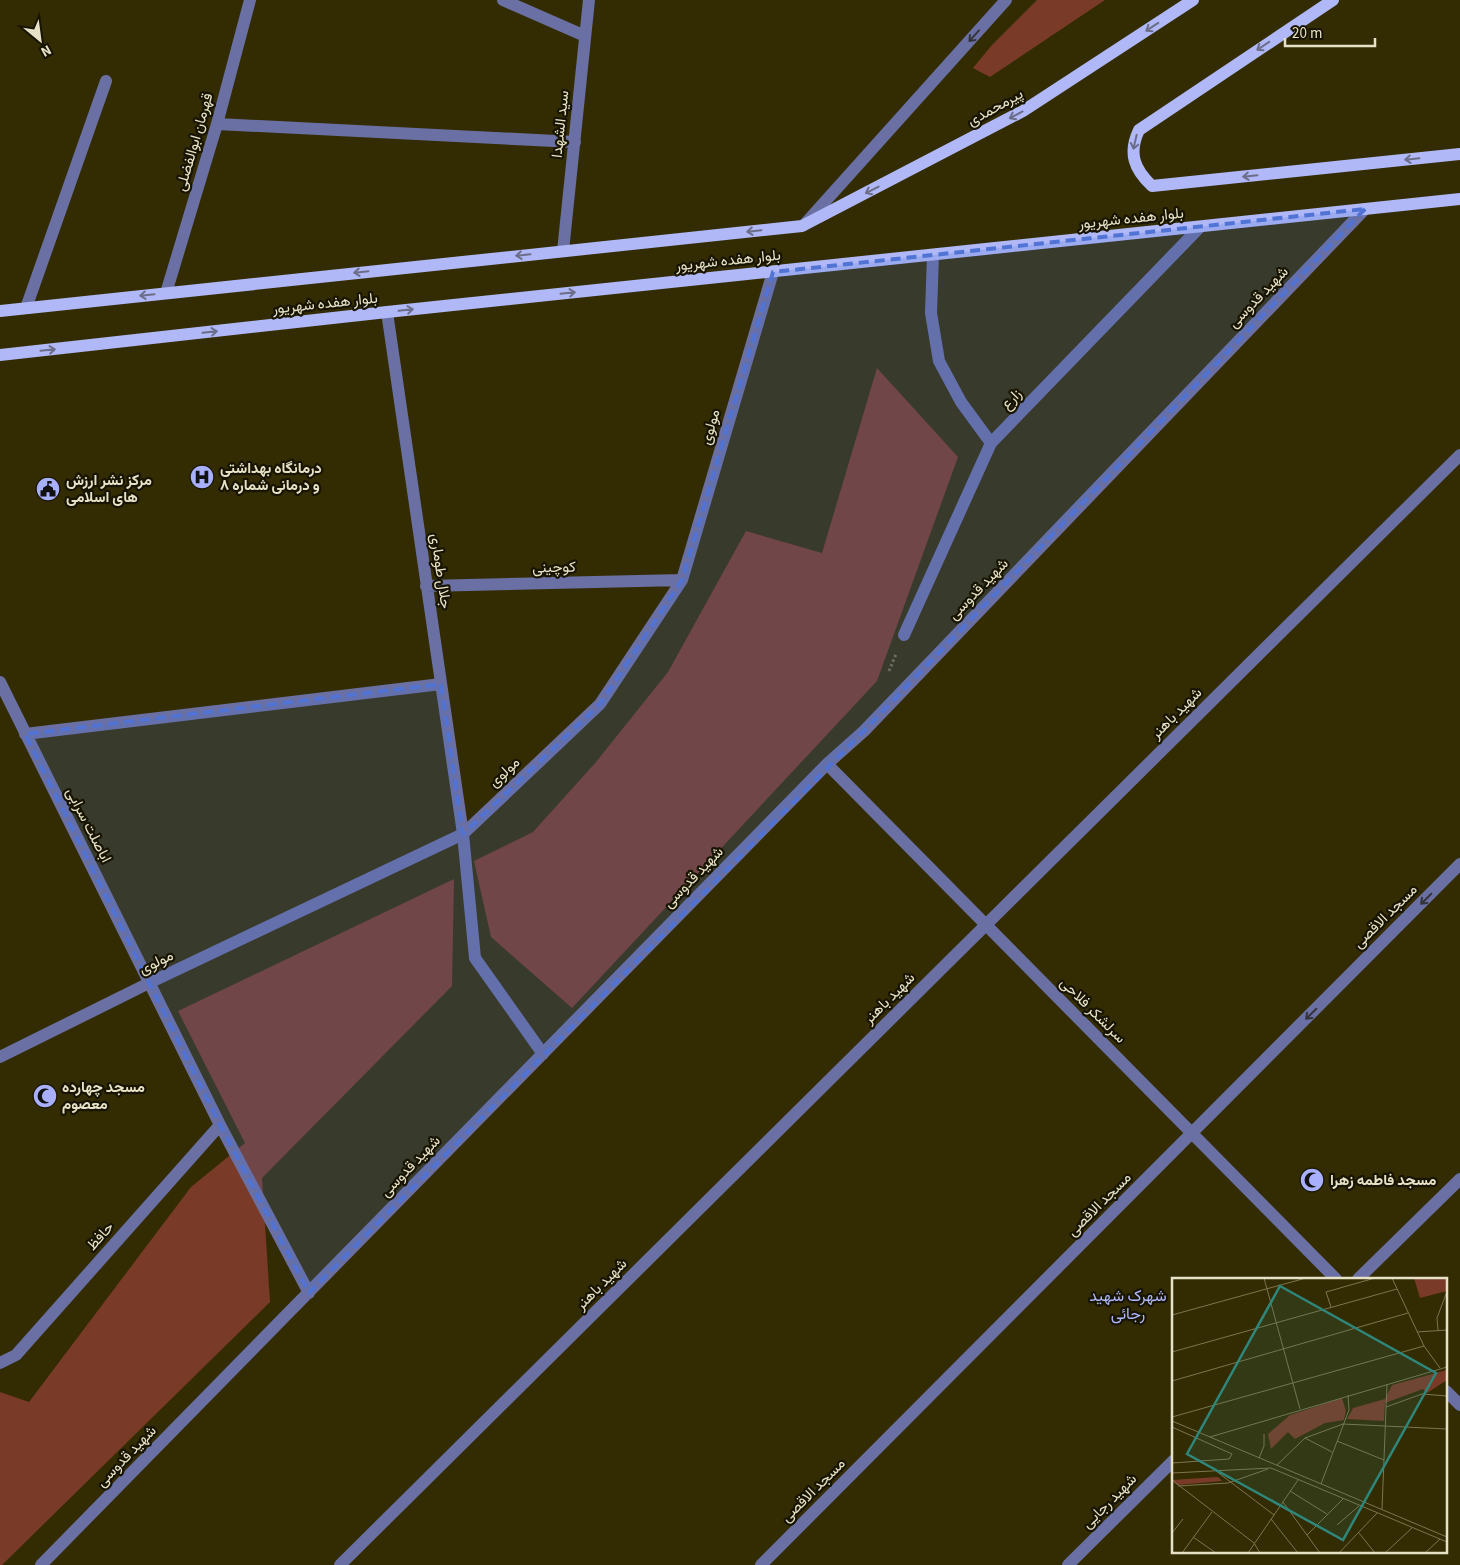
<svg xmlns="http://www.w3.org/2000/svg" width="1460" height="1565" font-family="'Source Sans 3',Vazirmatn,sans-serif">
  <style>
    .green { fill: #793b27 }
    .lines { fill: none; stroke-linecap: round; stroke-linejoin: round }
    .path { stroke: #716b47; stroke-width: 3; stroke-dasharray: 2.5 2.5; stroke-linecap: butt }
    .minor { stroke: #6a70a3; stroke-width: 12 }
    .major { stroke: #b0b8f8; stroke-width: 12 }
    .oneway { stroke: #6c6e89 }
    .oneway2 { stroke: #35343a }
    .marked { fill: #5073d4; fill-opacity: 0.2; stroke: #5073d4; stroke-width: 4; stroke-dasharray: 10 6; stroke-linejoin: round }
    .labels { text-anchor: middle; stroke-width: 4.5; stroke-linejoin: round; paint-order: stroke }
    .street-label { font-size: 15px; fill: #e7e2c7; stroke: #181402 }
    .poi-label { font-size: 15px; font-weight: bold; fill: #e7e2c7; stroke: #181402; text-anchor: start }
    .neighbourhood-label { font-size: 16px; fill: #b0b8fe; stroke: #181402 }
    .inset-road { fill: none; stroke: #7b7551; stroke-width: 1 }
    .view { fill: #2f867b; fill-opacity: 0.15; stroke: #2f867b; stroke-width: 2.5 }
    .inset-edge { fill: none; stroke: #e7e2c7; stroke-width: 2.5 }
  </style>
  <rect width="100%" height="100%" fill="#332c03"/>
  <path class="green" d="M1037 0H1105L990 77 973 68 992 45Z
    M877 368 958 457 877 681 572 1008 491 937 474 861 533 832 596 762 668 672 746 531 822 553Z
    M454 879 452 986 262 1178 270 1302 2 1565H0V1392L29 1402 191 1187 245 1143 178 1011Z"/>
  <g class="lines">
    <path class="path" d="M889 671 896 654"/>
    <path class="minor" d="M503 0 585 36
      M217 124 575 142
      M804 225 1006 0
      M563 251 589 0
      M933 255 931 313 939 361 961 402 991 443
      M166 293 217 124 250 0
      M26 308 106 81
      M387 312 463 834 475 958 543 1054
      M426 586 682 580
      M904 635 991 443 1200 227
      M0 682 220 1125 309 1293
      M25 734 441 684
      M827 764 1336 1279
      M0 1057 149 983 463 834 600 704 682 580 773 272
      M1358 1279 1460 1179
      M0 1363 16 1355 220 1125
      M1446 1391 1460 1405
      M41 1565 827 764 864 731 1365 209
      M340 1565 1460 455
      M761 1565 1460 864
      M1068 1565 1174 1460"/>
    <path class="major" d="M1333 0 1139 130C1128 153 1134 169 1152 186L1460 154
      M0 311 802 226 1023 111 1193 0
      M0 355 387 312 1460 199"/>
  </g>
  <defs><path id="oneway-shaft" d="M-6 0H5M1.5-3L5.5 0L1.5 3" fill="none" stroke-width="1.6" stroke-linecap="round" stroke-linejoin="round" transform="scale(1.25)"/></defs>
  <g class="oneway">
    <use href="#oneway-shaft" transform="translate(1152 27) rotate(147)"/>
    <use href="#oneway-shaft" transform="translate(1263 46) rotate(146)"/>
    <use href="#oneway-shaft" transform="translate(1016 115) rotate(152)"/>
    <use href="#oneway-shaft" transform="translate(1135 142) rotate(103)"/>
    <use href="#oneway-shaft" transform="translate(1412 159) rotate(174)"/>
    <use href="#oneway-shaft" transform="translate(1250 176) rotate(174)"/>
    <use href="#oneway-shaft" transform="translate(872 190) rotate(153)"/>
    <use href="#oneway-shaft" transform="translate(754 231) rotate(174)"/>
    <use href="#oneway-shaft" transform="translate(523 255) rotate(174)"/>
    <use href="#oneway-shaft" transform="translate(361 272) rotate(174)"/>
    <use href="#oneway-shaft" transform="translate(568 293) rotate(-6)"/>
    <use href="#oneway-shaft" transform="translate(147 295) rotate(174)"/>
    <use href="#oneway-shaft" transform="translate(406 310) rotate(-6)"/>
    <use href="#oneway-shaft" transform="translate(210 332) rotate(-6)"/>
    <use href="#oneway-shaft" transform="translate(48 350) rotate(-6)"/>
  </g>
  <g class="oneway2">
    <use href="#oneway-shaft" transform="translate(974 36) rotate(132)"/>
    <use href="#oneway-shaft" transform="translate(1426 899) rotate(135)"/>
    <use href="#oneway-shaft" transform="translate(1311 1014) rotate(135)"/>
  </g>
  <path class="marked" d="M1365 209 864 731 309 1293 220 1125 25 734 441 684 463 834 600 704 682 580 773 272Z"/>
  <defs>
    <g id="hospital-disc" transform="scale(1.25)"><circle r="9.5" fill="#a8b0fc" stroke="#181402"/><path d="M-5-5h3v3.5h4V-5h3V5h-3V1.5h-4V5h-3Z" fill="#111"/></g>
    <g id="civic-disc" transform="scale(1.25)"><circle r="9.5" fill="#a8b0fc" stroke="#181402"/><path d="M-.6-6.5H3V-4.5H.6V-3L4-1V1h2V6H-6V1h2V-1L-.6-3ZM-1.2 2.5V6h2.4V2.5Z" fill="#111"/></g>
    <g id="mosque-disc" transform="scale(1.25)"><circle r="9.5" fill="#a8b0fc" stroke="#181402"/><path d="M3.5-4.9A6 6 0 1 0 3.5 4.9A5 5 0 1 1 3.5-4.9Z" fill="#111"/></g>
  </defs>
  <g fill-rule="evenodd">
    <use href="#hospital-disc" x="202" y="477"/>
    <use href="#civic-disc" x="48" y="489"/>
    <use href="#mosque-disc" x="45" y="1096"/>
    <use href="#mosque-disc" x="1312" y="1180"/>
  </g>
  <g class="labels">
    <g class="street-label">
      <text transform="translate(995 107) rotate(-29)" y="5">پیرمحمدی</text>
      <text transform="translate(560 124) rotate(-84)" y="5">سید الشهدا</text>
      <text transform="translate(194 142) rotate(-74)" y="5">قهرمان ابوالفضلی</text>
      <text transform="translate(1131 218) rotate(-6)" y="5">بلوار هفده شهریور</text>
      <text transform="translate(728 260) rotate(-6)" y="5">بلوار هفده شهریور</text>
      <text transform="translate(1258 297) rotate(-46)" y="5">شهید قدوسی</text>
      <text transform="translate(325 303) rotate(-6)" y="5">بلوار هفده شهریور</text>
      <text transform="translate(1011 399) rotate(-46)" y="5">زارع</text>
      <text transform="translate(710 427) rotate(-74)" y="5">مولوی</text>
      <text transform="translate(554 567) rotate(-1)" y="5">کوچینی</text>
      <text transform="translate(441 571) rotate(82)" y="5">جلال طوماری</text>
      <text transform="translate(978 589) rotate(-46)" y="5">شهید قدوسی</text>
      <text transform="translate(1176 713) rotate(-45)" y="5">شهید باهنر</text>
      <text transform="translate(504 772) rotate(-43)" y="5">مولوی</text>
      <text transform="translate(89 825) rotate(63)" y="5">اباصلت سرابی</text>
      <text transform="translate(693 877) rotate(-46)" y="5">شهید قدوسی</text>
      <text transform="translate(1385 916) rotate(-45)" y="5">مسجد الاقصی</text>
      <text transform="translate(156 962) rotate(-26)" y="5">مولوی</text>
      <text transform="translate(889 998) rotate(-45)" y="5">شهید باهنر</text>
      <text transform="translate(1093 1010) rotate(45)" y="5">سرلشکر فلاحی</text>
      <text transform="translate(410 1166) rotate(-46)" y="5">شهید قدوسی</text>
      <text transform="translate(1099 1204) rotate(-45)" y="5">مسجد الاقصی</text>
      <text transform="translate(100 1236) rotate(-48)" y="5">حافظ</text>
      <text transform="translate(601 1284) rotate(-45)" y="5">شهید باهنر</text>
      <text transform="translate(126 1456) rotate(-46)" y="5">شهید قدوسی</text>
      <text transform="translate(813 1490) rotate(-45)" y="5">مسجد الاقصی</text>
      <text transform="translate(1109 1501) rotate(-45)" y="5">شهید رجایی</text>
    </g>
    <g class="poi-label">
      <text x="220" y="473">درمانگاه بهداشتی<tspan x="220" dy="17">و درمانی شماره ۸</tspan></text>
      <text x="66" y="485">مرکز نشر ارزش<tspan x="66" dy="17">های اسلامی</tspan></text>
      <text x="62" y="1092">مسجد چهارده<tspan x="62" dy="17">معصوم</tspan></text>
      <text x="1330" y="1185">مسجد فاطمه زهرا</text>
    </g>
    <g class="neighbourhood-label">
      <text x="1128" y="1301">شهرک شهید<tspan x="1128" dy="18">رجائی</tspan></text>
    </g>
  </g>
  <g transform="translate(1172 1278)">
    <rect width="275" height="275" fill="#332c03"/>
    <path d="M242 0H275V13L248 20ZM275 92V102L255 115 251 111 213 125 212 143 175 141 181 130 213 121 220 107ZM170 120 174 133 172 142 153 145 123 161 116 154 99 171 96 156 118 137ZM46 199 50 203 5 207 0 202Z" fill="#793b27"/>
    <path class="inset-road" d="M92 0 128 131M220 0 252 68 268 90M159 29 154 14 203 0M0 37 134 0M266 52 265 40 274 16M245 54 275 52M0 74 225 11M0 103 236 35M214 129 250 116 275 118M0 139 252 68M0 143 275 259M0 149 60 176 57 181 0 185M38 159 275 89M133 160 160 174M165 163 212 182M87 180 92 168V156M105 187 133 160 171 146 275 151M44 193 102 237M0 195 99 190 275 264M0 202 82 265 88 275M149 206 177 132 176 117M6 208 56 205 96 191M118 213 155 236M111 224 148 275M210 231 215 106M99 241 126 275M165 247 187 228M0 255 11 241M187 255 203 275M135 257 171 221M21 259 44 275M10 275 40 234M76 275 126 202M167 275 205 235M213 275 240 250M253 275 268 261"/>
    <path class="view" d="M108 8 264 95 171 262 15 176Z"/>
    <rect width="275" height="275" class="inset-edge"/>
  </g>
  <g transform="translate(40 40) rotate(151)" stroke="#181402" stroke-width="4" paint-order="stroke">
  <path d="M0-4L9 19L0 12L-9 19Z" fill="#e7e2c7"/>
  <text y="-8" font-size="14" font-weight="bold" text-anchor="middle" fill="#e7e2c7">N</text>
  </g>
  <path d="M1285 38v8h90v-8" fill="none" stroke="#e7e2c7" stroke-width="2.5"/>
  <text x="1292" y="38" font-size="15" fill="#e7e2c7" stroke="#181402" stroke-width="4" paint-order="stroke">20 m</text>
</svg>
